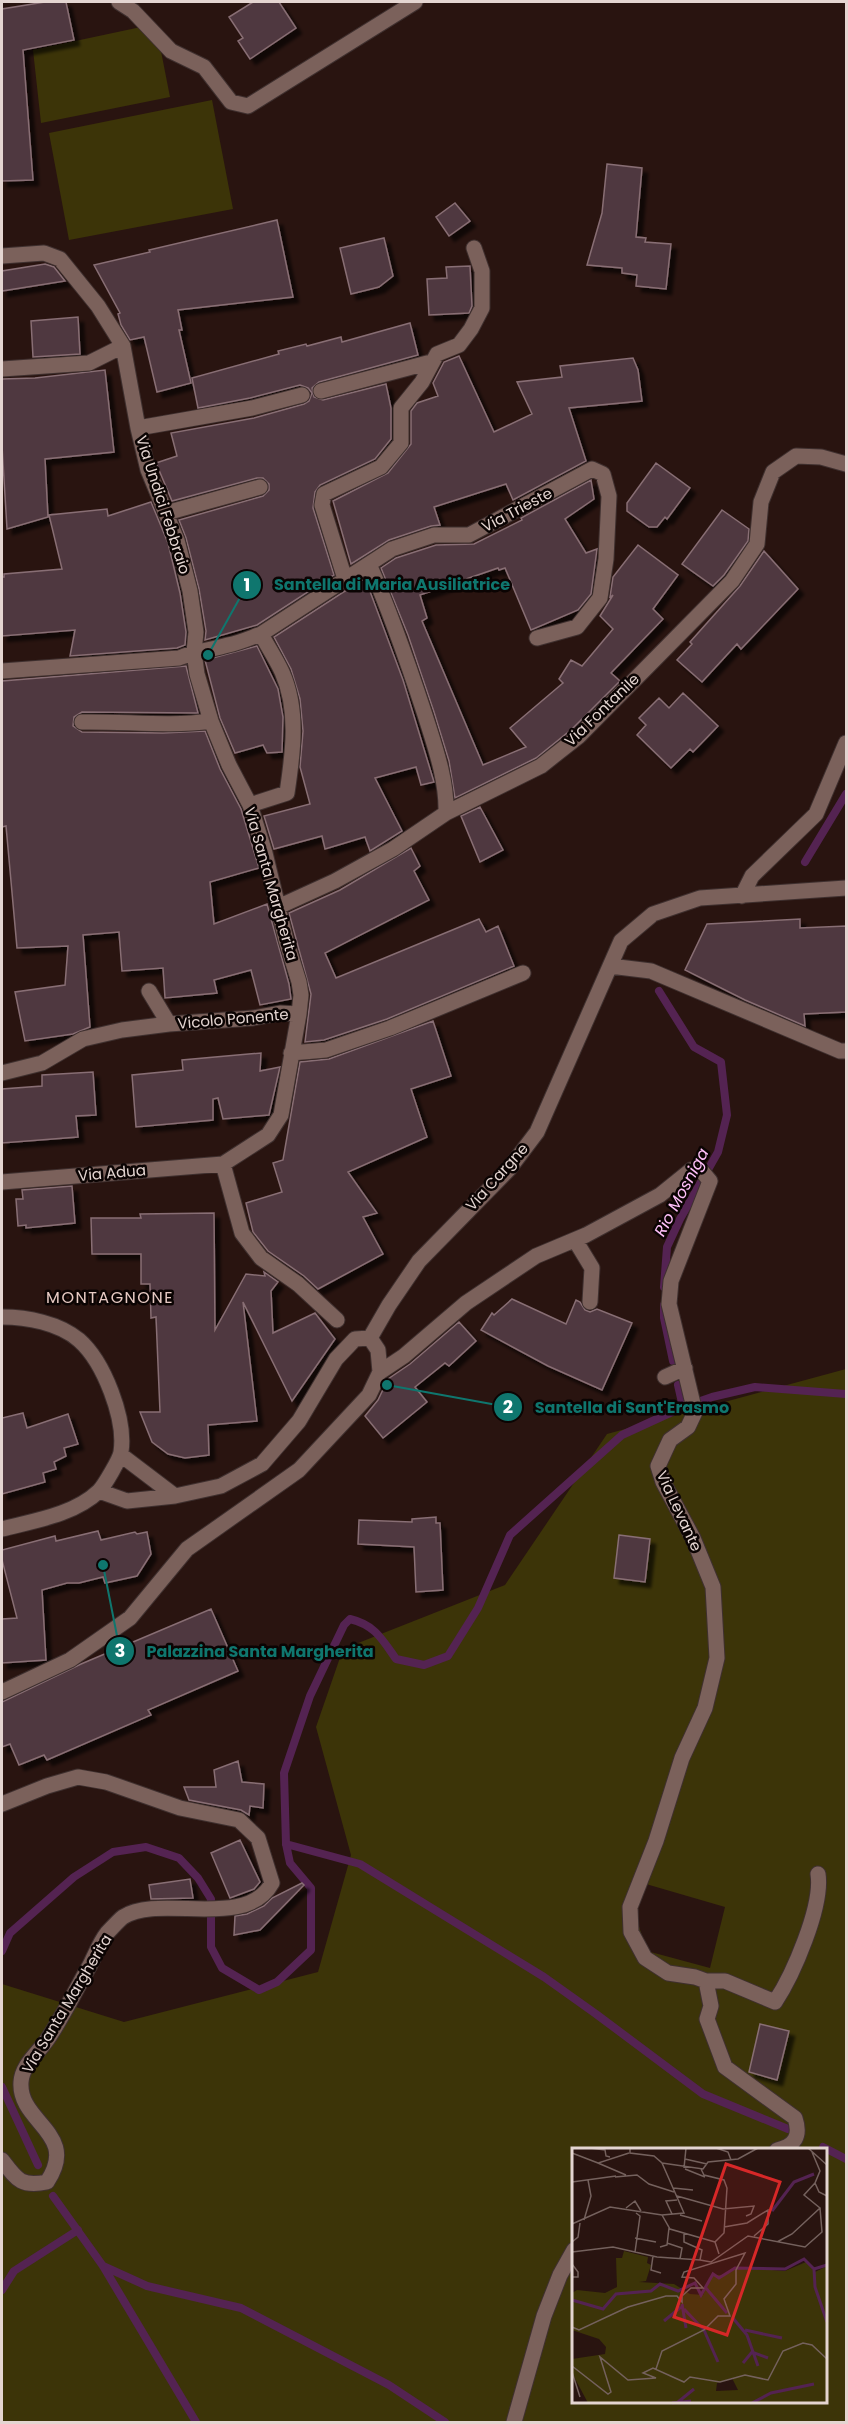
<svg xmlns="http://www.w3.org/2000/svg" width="848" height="2424" font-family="Poppins,sans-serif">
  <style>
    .green { fill: #3c3408; fill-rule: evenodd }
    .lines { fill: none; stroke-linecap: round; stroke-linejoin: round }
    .stream { stroke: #542352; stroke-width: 8 }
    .building { fill: #50393f; stroke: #886e74; stroke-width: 1.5; filter: url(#shadow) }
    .minor-casing { stroke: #3f302f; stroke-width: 17 }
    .minor { stroke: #7b615b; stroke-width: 15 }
    .labels { text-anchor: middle; stroke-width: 5; stroke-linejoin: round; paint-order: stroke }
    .street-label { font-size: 15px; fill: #e4d5d1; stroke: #0b0403 }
    .water-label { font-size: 16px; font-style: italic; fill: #ffc0f9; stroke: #0b0403 }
    .neighbourhood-label { font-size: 16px; letter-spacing: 1.5px; fill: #e7cac3; stroke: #0b0403 }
    .inset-river { fill: none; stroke: #542352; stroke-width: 3 }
    .inset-road { fill: none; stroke: #74615d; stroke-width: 1.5 }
    .view { fill: #d62828; fill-opacity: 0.15; stroke: #d62828; stroke-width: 3 }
    .inset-edge { fill: none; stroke: #e4d5d1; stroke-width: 3 }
    .leader { fill: none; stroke: #0f766e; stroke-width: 2 }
    .callout-dot { fill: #0f766e; stroke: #0b0403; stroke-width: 2 }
    .mark-label { font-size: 18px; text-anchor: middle; font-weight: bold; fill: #fff }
    .callout-label { font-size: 16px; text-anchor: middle; font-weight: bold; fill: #0f766e; stroke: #0b0403; stroke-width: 5; stroke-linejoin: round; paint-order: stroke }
  </style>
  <defs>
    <filter id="shadow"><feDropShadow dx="5.5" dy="5.5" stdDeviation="1.5" flood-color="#0009"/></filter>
  </defs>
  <rect width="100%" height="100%" fill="#291410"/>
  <path class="green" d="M141 27 160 46 170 97 41 123 33 50Z
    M212 100 233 209 69 240 49 133Z
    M846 1369V2422H2V1984L124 2022 318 1972 351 1855 316 1727 343 1649 505 1585 607 1434ZM646 1884 725 1907 710 1968 647 1951 635 1914ZM574 2150H826V2402H574Z"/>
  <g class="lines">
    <path class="stream" d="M805 862 846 794
      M659 991 694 1047 721 1062 727 1115 718 1152 680 1219 667 1247 664 1287
      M664 1305V1318L673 1361
      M678 1385 683 1407
      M286 1844 360 1864 544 1977 596 2014 703 2094 788 2129
      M2 1951 10 1933 74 1877 113 1852 146 1847 179 1858 198 1878 211 1899V1947L222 1968 259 1990 277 1982 311 1950V1888L290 1863 286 1844 284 1773 310 1696 344 1625 350 1619C375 1625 382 1639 396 1659L424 1665 448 1656 478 1608 510 1535 622 1435 683 1407 712 1397 755 1387 846 1394
      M2 2087 38 2165
      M823 2147 846 2159
      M53 2196 103 2266 196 2422
      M103 2266 147 2286 241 2308 389 2385 445 2422
      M2 2290 14 2271 78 2230"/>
  </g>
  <path class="building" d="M45 2H66L74 40 23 50 33 180 2 181V9Z
    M253 2H279L296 28 250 59 238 41 243 38 229 17Z
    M607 164 642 168 636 237 646 238 645 242 671 244 666 289 636 286 637 275 622 273V268L587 265 602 213Z
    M455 203 470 221 449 236 436 217Z
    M277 220 293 297 178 310 182 330H179L191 383 157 392 144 337 130 340 121 325 118 314 120 313 94 265 150 252 149 250Z
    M384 238 393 276 379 287 351 294 340 248Z
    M45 264 54 267 65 281 2 291V271Z
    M470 266 472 306 469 313 429 315 427 279 447 278 446 267Z
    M78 317 80 354 33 357 31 321Z
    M410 323 418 355 319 382 312 388 314 397 323 400 386 384 391 408V439L375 459 320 485 315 492 313 508 334 575 257 625 205 640 206 631 199 589 186 538 179 520 263 496 269 490V484L263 478H257L172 501 156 463 177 456 171 433 254 418 304 404 309 401 312 393 308 388 300 385 250 398 198 408 192 378 279 354 278 351 306 344 307 346 341 337 342 342Z
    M459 356 494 432 532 414 517 382 562 377 560 366 633 358 638 370 642 401 569 408 586 461 513 500 506 484 434 507 440 525 431 526 389 540 351 564 333 501 388 473 411 444V411L417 403 438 396 433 383 444 362Z
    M105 370 114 452 45 459 48 517 7 529 2 446V379L35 378Z
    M656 463 690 488 667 519 665 517 657 527H649L627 511V503Z
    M591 480 594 499 565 519 586 553 597 549 591 594 578 610 531 630 505 568 499 570 498 568 420 595 427 618 422 621 483 765 526 747 510 728 563 683 559 679 571 660 582 666 613 629 600 616 613 595 610 597 613 577 638 545 678 575 653 609 663 619 611 673 620 681 572 729 536 758 455 798 449 761 434 712 408 635 381 568 396 558 436 545 474 544 522 520 521 518Z
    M151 502 168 543 180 593 186 632 185 645 177 648 70 656 75 630 2 636V577H4V574L62 569 49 515 107 509 108 516Z
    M722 510 749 529 748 541 724 575 713 586 682 564Z
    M764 551 798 589 741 649 737 644 702 682 677 660 692 644 690 642 740 586Z
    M365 578 403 680 434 782 421 785 416 767 375 778 402 831 370 851 365 837 325 849 322 836 274 849 264 816 310 804 300 767 303 731 300 699 291 669 274 637Z
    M257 646 278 689 283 717 282 752 267 753 263 745 235 753 220 718 205 660Z
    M186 666 198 713 82 712 74 717 73 726 82 732 163 733 205 731 220 769 241 809 259 868 210 882 214 924 267 904 289 984 291 999 260 1005 251 970 214 980 217 993 165 998 163 968 122 971 119 932 83 935 90 1027 73 1034 25 1041 15 992 65 985 68 946 17 948 6 826 2 827V681Z
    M683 693 718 726 693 752 690 749 671 768 637 735 646 725 639 718 659 698 669 708Z
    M480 807 503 850 480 862 461 816Z
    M411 848 420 866 414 871 429 900 325 953 336 978 479 919 486 932 498 926 514 966 387 1019 324 1040 305 1042 311 994 289 913 340 890Z
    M800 919V928L846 926V1012L804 1014 805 1026 745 1000 685 970 707 924Z
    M433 1021 451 1076 411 1089 427 1137 348 1172 377 1213 363 1217 383 1254 318 1289 304 1276 268 1251 253 1232 246 1203 282 1192 273 1163 283 1160 300 1062 329 1059Z
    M261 1053 260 1071 280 1067 269 1115 223 1119 218 1098 213 1099V1120L136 1127 132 1075 183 1070 182 1060Z
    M93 1072 96 1115 76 1116 78 1137 2 1143V1089L42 1086V1075Z
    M72 1186 75 1223 26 1228V1225L18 1226 16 1199H23L22 1190Z
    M214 1213 215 1330 246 1274 265 1276 264 1272 278 1282 271 1291 273 1333 315 1313 335 1339 292 1401 243 1302 257 1421 208 1425 209 1455 185 1458 168 1454 152 1442 140 1412H160L156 1317 151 1318 150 1284H141V1254H92L91 1218H141L140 1214Z
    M512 1299 566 1324 576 1300 580 1302 585 1310 590 1312 597 1309 632 1323 602 1390 548 1366 481 1330 492 1313 494 1315Z
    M459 1322 476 1341 449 1366 445 1363 415 1387 427 1402 383 1438 365 1416 378 1400 388 1379 410 1364Z
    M23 1413 27 1428 68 1414 78 1444 64 1448 66 1456 54 1462 56 1469 43 1473 45 1482 2 1494V1418Z
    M436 1517V1523H440L443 1590 416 1592 414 1547 358 1544 359 1520 412 1522V1519Z
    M98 1531 101 1540 135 1532 137 1534 147 1532 151 1554 137 1576 105 1583 103 1577 79 1583H67L42 1590 46 1660 2 1663V1619L17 1618 2 1560V1550L55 1536 56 1541Z
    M619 1535 650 1539 645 1582 614 1578Z
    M211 1609 238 1671 148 1710 151 1715 47 1760 44 1755 19 1765 10 1744 2 1747V1702L81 1664Z
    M238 1761 242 1782 264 1784 263 1808 250 1806 249 1815 241 1810 189 1800 184 1787H216L214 1770Z
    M240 1840 260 1882 254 1889 230 1898 211 1853Z
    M190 1879 193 1898 151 1899 149 1885Z
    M302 1883 304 1885 260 1930 234 1935 235 1916 247 1914 264 1906 272 1898Z
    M760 2024 789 2031 777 2080 749 2072Z"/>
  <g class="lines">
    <g class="minor-casing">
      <path id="minor" d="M119 2 133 11 171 51 204 67 231 102 248 106 415 2
        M2 256 44 253 60 259 98 306 123 346 138 428 148 470 177 540 190 591 196 632 194 652 197 674 211 721 229 765 250 805 265 853 286 940 299 982 301 995 299 1014 281 1115 268 1135 223 1164 242 1233 261 1258 298 1284 337 1320
        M2 369 89 363 123 346
        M321 391 431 362
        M138 428 252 408 302 395
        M166 513 260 487
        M369 564C391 613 408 663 425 715 435 747 447 780 446 813
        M345 579 322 505 324 494 381 467 401 443V408L422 382 437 354 459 345 471 329 482 308V271L474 248
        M2 671 179 658C195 651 211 650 228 645 239 643 250 638 261 634L392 549 434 535H469L592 469 603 474 609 496 606 559 600 598 577 627 537 638
        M82 722C125 721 168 727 211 721
        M250 805 287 793C293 753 299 710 282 672 276 659 268 647 261 634
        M742 896 752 876 816 814 846 743
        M278 907 335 881 393 849 446 813 541 766 579 736 732 581 757 544 761 502 773 472 796 456 821 457 846 464
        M610 966 651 971 840 1051H846
        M149 991 169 1024 253 1018 280 1013 299 1014
        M291 1053 326 1050 390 1028 523 973
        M2 1073 42 1063 83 1039 122 1030 169 1024
        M2 1182 223 1164
        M575 1240 592 1268 590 1302
        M2 1317C27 1317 59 1323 79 1340 104 1362 126 1419 121 1452 120 1459 104 1486 99 1491 74 1515 33 1521 2 1529
        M370 1338 389 1305 419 1261 509 1169 537 1132 621 941 653 914 700 898 846 888
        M380 1372 404 1356 466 1303 536 1256 586 1235 660 1195 691 1170 700 1169 710 1181 671 1281 669 1304 695 1412 688 1427 670 1440 658 1466 663 1482 693 1538 713 1587 717 1658 705 1708 682 1758 656 1841 630 1907 631 1932 645 1958 668 1973 695 1977 706 1981H725L775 2002C793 1975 823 1906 818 1874
        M665 1377 685 1368
        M121 1455 175 1496
        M99 1491 127 1501 175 1496 221 1486 262 1464 299 1421 336 1359 355 1339 370 1338
        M2 1692 70 1660 130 1618 187 1549 299 1470 369 1395 380 1372 378 1350 370 1338
        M2 1804 47 1786 78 1777 106 1782 180 1808 239 1820 258 1838 272 1883C246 1931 160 1893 123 1917 118 1921 112 1928 107 1933 100 1942 95 1955 90 1965 76 1989 63 2017 47 2040 38 2053 22 2065 21 2082 18 2123 80 2133 47 2182 21 2187 17 2180 2 2160
        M706 1981 711 2006 707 2019 725 2067 795 2118C801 2136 795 2146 777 2150
        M514 2422 544 2316 560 2275 574 2250"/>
    </g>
    <use href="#minor" class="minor"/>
  </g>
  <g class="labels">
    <g class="street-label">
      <text transform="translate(163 505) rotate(72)" y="5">Via Undici Febbraio</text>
      <text transform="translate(517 510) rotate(-28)" y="5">Via Trieste</text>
      <text transform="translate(602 710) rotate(-44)" y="5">Via Fontanile</text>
      <text transform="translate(271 884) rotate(74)" y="5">Via Santa Margherita</text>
      <text transform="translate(233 1019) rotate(-5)" y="5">Vicolo Ponente</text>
      <text transform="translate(112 1173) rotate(-5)" y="5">Via Adua</text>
      <text transform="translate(497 1177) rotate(-48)" y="5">Via Cargne</text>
      <text transform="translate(679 1511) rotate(65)" y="5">Via Levante</text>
      <text transform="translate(67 2004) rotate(-59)" y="5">Via Santa Margherita</text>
    </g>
    <g class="water-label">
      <text transform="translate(681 1192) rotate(-62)" y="6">Rio Mosniga</text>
    </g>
    <g class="neighbourhood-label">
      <text x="110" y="1303">MONTAGNONE</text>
    </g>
  </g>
  <g transform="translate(572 2148)">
    <rect width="255" height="255" fill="#291410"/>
    <path d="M52 103 76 109 75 115 79 117 74 133 67 134 102 136 118 146 131 147 140 127H152L162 119 213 123 234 114 243 124 255 118V255H16L0 225V211L33 206 34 199 27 191 0 182V145L5 142 33 145 45 139 44 110H50ZM160 230 166 242 144 243 145 235Z" fill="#3c3408" fill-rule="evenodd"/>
    <path class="inset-river" d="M200 63 222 34 242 26M242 121 243 139 255 174M133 139 155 165M0 152 31 161 44 146 79 143 88 136 106 143 123 135 129 147 141 126 147 130 163 120 213 121 232 111 242 121 255 117M110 156 114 180M112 161 132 182 146 214M160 169 175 187 186 218M92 173 109 159M173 182 210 190M171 215 180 204 196 210M106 254 122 241M100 255 119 253M180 255 199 245 242 236"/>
    <path class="inset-road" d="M18 0 33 2 34 8 38 9M144 0 156 4 159 12M236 0 255 17M240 4 248 23 243 35 247 44 255 48M0 5 26 15M113 11 135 16M90 15 131 21 136 14 166 11 186 0M112 20 114 0M113 21 133 29M129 21 132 27 152 32 155 40 152 85 143 94 147 106M54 27 26 15 57 5M43 29 65 27 77 36 102 44M0 34 44 28M101 40 121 42M105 48 151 61 182 58 179 66 174 68M54 60 63 53 69 63M100 66 94 53 105 52M90 67 98 81 143 94M108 67 130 73M12 72 19 48 16 32M0 76 38 59 90 67 112 65 90 15 82 8 58 5V0M152 79 175 75 196 62V76L182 88M63 90 84 94M0 94 6 89 8 75M205 94 220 86 248 60 232 47 243 35M95 95 110 100 108 111M88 99 95 97 97 80M0 104 41 99 85 109 128 112 130 102 112 94V85M63 104 68 68 64 65M81 108 79 122 89 125M128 112 139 114 176 88 233 99 250 84 248 60M0 116 6 124V129H0M0 179 7 182 56 159 94 148H105L110 154V148L119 140H131L122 130 110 129 112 124 173 105 164 122V136L152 151 158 168H146L132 182 90 203 84 221M0 218 36 246 39 244 28 209 56 232 84 230 71 225 81 220 112 234 118 229 148 234 173 227 196 232 211 203 231 195 240 197 255 211M0 224 8 249"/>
    <path class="view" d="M154 16 208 34 155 187 102 169Z"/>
    <rect width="255" height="255" class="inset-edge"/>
  </g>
  <path class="leader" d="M208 655L247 585M387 1385L508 1407M103 1565L120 1651"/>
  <g class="callout-dot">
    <circle cx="208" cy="655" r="6"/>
    <circle cx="387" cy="1385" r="6"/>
    <circle cx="103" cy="1565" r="6"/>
    <circle cx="247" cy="585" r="15"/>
    <circle cx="508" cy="1407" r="15"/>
    <circle cx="120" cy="1651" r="15"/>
  </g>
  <g class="mark-label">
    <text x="247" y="591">1</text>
    <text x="508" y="1413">2</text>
    <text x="120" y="1657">3</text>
  </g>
  <g class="callout-label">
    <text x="392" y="590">Santella di Maria Ausiliatrice</text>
    <text x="632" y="1413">Santella di Sant'Erasmo</text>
    <text x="260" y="1657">Palazzina Santa Margherita</text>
  </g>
  <rect width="848" height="2424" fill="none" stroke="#e4d5d1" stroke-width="6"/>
</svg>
